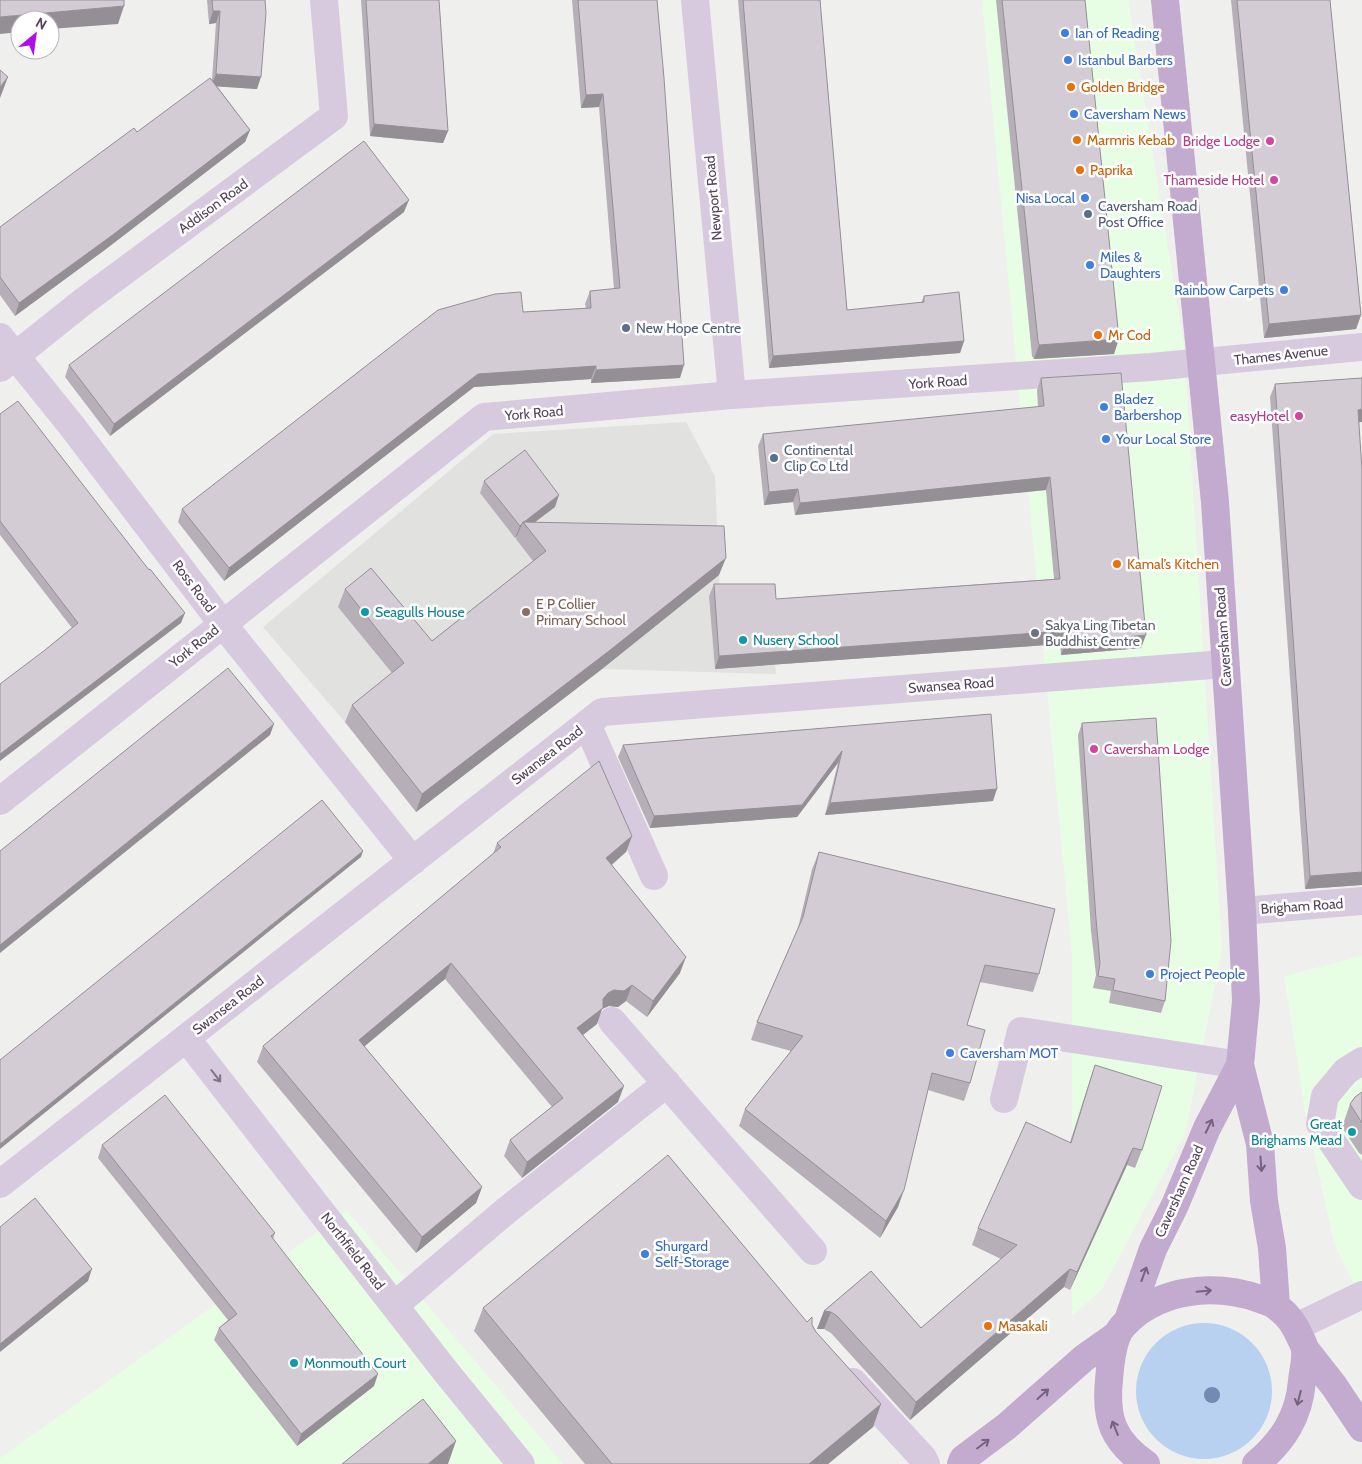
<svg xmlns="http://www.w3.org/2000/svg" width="1362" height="1464" font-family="Cabin,sans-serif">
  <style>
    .commercial { fill: #e7fde4 }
    .education { fill: #e1e1df }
    .green { fill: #b8d1f1 }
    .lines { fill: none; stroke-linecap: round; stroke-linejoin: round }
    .minor { stroke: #d7cade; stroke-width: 28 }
    .major { stroke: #c2abce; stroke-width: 28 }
    .tree { fill: #758ab2 }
    .wall { fill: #b6afb7 }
    .shaded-wall { fill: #948f95 }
    .building { fill: #d4ccd5; stroke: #948f95 }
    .oneway { stroke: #817389 }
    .oneway2 { stroke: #74637e }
    .shop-dot { fill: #3f7fe0; stroke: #fff; stroke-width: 2 }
    .food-dot { fill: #e8710a; stroke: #fff; stroke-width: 2 }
    .hotel-dot { fill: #d1479c; stroke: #fff; stroke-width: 2 }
    .service-dot { fill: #5c6f8a; stroke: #fff; stroke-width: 2 }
    .culture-dot { fill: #0f9aa8; stroke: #fff; stroke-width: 2 }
    .education-dot { fill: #8d6e63; stroke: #fff; stroke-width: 2 }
    .worship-dot { fill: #6b7280; stroke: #fff; stroke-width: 2 }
    .labels { text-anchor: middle; stroke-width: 5; stroke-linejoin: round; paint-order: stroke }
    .shop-label { font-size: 14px; fill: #366cbe; stroke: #fff; text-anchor: start }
    .food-label { font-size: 14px; fill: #c56008; stroke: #fff; text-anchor: start }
    .hotel-label { font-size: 14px; fill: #b23c85; stroke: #fff; text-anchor: end }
    .street-label { font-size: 14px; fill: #53445b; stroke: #fff }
    .service-label { font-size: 14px; fill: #4e5e75; stroke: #fff; text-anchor: start }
    .education-label { font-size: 14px; fill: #785e54; stroke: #fff; text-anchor: start }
    .culture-label { font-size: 14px; fill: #0d838f; stroke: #fff; text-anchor: start }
    .worship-label { font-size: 14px; fill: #5b616d; stroke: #fff; text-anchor: start }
  </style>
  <rect width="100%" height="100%" fill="#eff0ed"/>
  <path class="commercial" d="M982 0H1128L1184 346 1222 950 1185 1134 1102 1289 1072 1316V956Z
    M1362 956V1301L1334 1243 1306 1116 1284 976Z
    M347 1211 563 1464H0V1458Z"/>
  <path class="education" d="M686 422 715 476 720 596 770 597 776 674 602 669 416 812 345 722 263 627 493 434Z"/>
  <path class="green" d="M1136 1391a68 68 0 1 1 136 0a68 68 0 1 1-136 0Z"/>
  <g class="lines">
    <path class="minor" d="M695 0 732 395
      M0 337 71 425 222 623 413 861
      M0 368 84 301 334 116 324 0
      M587 724 654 876
      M0 801 484 417 732 395 1151 367 1362 347
      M1242 911 1362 901
      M612 1021 813 1251
      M186 1038 446 1372 521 1464
      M1362 1061 1346 1071 1325 1096 1320 1124 1362 1186
      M1004 1099 1021 1031 1240 1065
      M0 1184 602 712 1225 664
      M395 1305 507 1210 667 1083
      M1296 1327 1362 1295
      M853 1382 923 1458 926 1464"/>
    <path class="major" d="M1165 0 1215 502 1242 911 1246 1001 1240 1065 1260 1144 1264 1201 1272 1248 1276 1305
      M1128 1320 1153 1249 1175 1205 1207 1128 1240 1065
      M1305 1349 1334 1386 1362 1428
      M961 1464 963 1459 1007 1426 1084 1358 1118 1334
      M1146 1464C1113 1441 1105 1419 1109 1380 1110 1365 1112 1349 1117 1335 1121 1326 1130 1319 1137 1313 1173 1287 1220 1285 1260 1299 1265 1301 1273 1303 1277 1307 1287 1314 1295 1325 1300 1337 1302 1341 1305 1346 1305 1351 1306 1360 1303 1371 1302 1381 1299 1417 1283 1441 1256 1464"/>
  </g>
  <circle class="tree" cx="1212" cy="1395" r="8"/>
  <path class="wall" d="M207 0H265L257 89 217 86 250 130 245 142 106 249 15 316 0 295V227L137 132 212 79 216 23 209 24Z
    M361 0H439L448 131 443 143 370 136Z
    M572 0H657L680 378 591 383V379L474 387 224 581 178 522 182 509 523 312 586 308 585 304 590 291 614 289 599 107 581 108Z
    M738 0H820L847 310 921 303 924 296 964 341 960 353 769 368Z
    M996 0H1085L1114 354 1034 359 1032 356Z
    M1231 0H1330L1361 315 1356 329 1264 338Z
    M404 212 110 436 65 377 69 365Z
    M1041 378 1141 648 1061 655 1060 644 715 669 709 596 714 584 776 599 1054 579 1046 490 795 515 793 502 764 505 758 446 763 434 1038 407 1037 390Z
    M1362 378V422H1359L1362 470V885L1305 889 1270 397 1275 384Z
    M0 414 181 623 45 650 72 628 0 535Z
    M484 481 555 507 535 522 719 575 602 669 416 812 345 722 352 705 392 673 338 607 345 589 432 641 533 561 516 539 517 536 515 538 480 493Z
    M991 714 993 801 825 815 838 763 797 817 650 828 618 757 623 745Z
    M1082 723 1165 1001 1161 1013 1109 1003 1111 991 1093 988 1096 975 1091 931 1078 735Z
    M632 836 626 852 612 865 680 973 647 1017 626 1001 618 1007 609 1006 602 1009 597 1024 583 1035 618 1102 522 1178 504 1156 510 1140 552 1107 445 979 364 1046 482 1187 476 1203 416 1253 257 1062 263 1046 493 854 497 843Z
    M819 852 1039 974 1033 992 980 982 967 1025 970 1083 964 1101 928 1090 898 1207 880 1238 739 1126 745 1109 791 1051 751 1040 757 1022 798 928 812 869Z
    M1095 1065 1142 1150 1135 1168 1127 1165 1070 1290 1064 1287 910 1420 831 1333 824 1329H817L824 1311 871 1271 921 1328 1001 1259 972 1245 978 1228 1070 1142 1089 1083Z
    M1362 1092V1155L1359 1153 1342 1127 1350 1104Z
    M102 1145 275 1233 273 1239 374 1386 297 1446 214 1340 219 1328 228 1320 98 1158Z
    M483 1308 807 1322 812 1325 816 1332 881 1404 873 1427 828 1464H585L474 1331Z"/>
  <path class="shaded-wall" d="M124 6 118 24 50 29V20H20V32L0 34V17Z
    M213 11H220L216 23 209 24Z
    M216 74 261 77 257 89 211 86Z
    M8 77 0 98V87Z
    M603 94 599 107 581 108 586 95Z
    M374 124 448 131 443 143 370 136Z
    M250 130 245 142 106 249 15 316 19 303Z
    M409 200 404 212 110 436 114 424Z
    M1361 315 1356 329 1264 338 1269 324Z
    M1119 339 1114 354 1034 359 1039 345Z
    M964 341 960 353 769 368 773 356Z
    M684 365 680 378 591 383 596 370Z
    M596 366 591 379 474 387 224 581 229 568 478 374Z
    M1362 409V422L1353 423 1358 410Z
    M1050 477 1046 490 795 515 800 503Z
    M798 489 793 502 764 505 769 492Z
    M559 495 555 507 527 528 523 523Z
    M522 524 517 536 515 538 520 526Z
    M726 558 719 575 602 669 416 812 422 794Z
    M185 613 181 623 0 761V754Z
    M1064 631 1060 644 715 669 719 656Z
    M1146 635 1141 648 1061 655 1065 643Z
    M274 724 270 735 0 953V945Z
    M842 751 838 763 797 817 650 828 654 816Z
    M997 789 993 801 825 815 830 803Z
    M632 836 626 852 600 874 606 858Z
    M363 851 361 857 0 1149V1144Z
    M1362 872V885L1305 889 1310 876Z
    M686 957 680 973 647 1017 653 1001Z
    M451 963 445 979 353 1056 359 1040Z
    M632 985 626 1001 618 1007 609 1006 602 1009 597 1024 571 1044 577 1028 603 999 608 993 614 990Z
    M624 1086 618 1102 522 1178 527 1162Z
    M1133 1148 1127 1165 1070 1290 1077 1272Z
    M482 1187 476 1203 416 1253 422 1237Z
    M904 1190 898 1207 880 1238 886 1221Z
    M92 1269 88 1281 0 1352V1344Z
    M1070 1269 1064 1287 910 1420 916 1402Z
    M824 1311 831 1312 824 1329H817Z
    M378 1374 374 1386 297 1446 301 1434Z
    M881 1404 873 1427 828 1464H809Z
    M456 1441 448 1464H428Z"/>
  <path class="building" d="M0 0H124V6L0 17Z
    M212 0H265L266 13 261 77 216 74 220 11H213Z
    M366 0H439L448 131 374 124Z
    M578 0H657L664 78 684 365 596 370V366L478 374 229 568 182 509 438 310 495 294 521 292 523 312 591 308 590 291 620 288 603 94 586 95Z
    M743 0H820L847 310 924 302V296L959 292 964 341 773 356Z
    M1002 0H1085L1119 339 1039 345 1038 341Z
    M1237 0H1330L1361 315 1269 324Z
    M0 70 8 77 0 87Z
    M210 78 250 130 110 237 19 303 0 277V227L134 128 137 132Z
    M364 141 409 200 114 424 69 365Z
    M1121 373 1146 635 1065 643 1064 631 719 656 714 584H775L776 599 1060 579 1050 477 800 503 798 489 769 492 763 434 1044 406 1041 378Z
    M1362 378V409L1358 410 1362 470V872L1310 876 1275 384Z
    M18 401 149 570 150 569 185 613 0 754V684L45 650 78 623 0 521V414Z
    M525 450 559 495 524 522H523L522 524 520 526 484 481Z
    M523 522 724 526 726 558 609 651 422 794 352 705 404 663 345 589 371 568 432 641 546 551Z
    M228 668 274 724 0 945V851Z
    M991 714 997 789 830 803 842 751 802 805 654 816 623 745Z
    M1156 718 1171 941 1165 1001 1113 990 1115 979 1098 976 1100 963 1096 919 1082 723Z
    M599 761 632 836 606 858 686 957 653 1001 632 985 624 991 614 990 608 993 603 999V1008L577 1028 624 1086 527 1162 510 1140 563 1098 451 963 359 1040 482 1187 422 1237 263 1046 501 847 497 843Z
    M322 800 363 851 0 1144V1060Z
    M819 852 1055 909 1039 974 985 965 967 1025 985 1030 970 1083 932 1073 904 1190 886 1221 745 1109 803 1036 757 1022 803 917Z
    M1095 1065 1162 1086 1142 1150 1133 1148 1077 1272 1070 1269 916 1402 837 1316 831 1312 824 1311 871 1271 921 1328 1017 1245 978 1228 1026 1122 1071 1143Z
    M1362 1092V1123L1350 1104 1355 1097Z
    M165 1095 275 1233 271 1236 378 1374 301 1434 219 1328 237 1314 102 1145Z
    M668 1155 807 1322 812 1317V1325L816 1332 881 1404 809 1464H612L483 1308Z
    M35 1198 92 1269 0 1344V1227Z
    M423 1399 456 1441 428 1464H342Z"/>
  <defs><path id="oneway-shaft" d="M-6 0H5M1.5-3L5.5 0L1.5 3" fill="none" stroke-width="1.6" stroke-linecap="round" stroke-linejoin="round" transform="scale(1.25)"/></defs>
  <use class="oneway" href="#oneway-shaft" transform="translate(216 1076) rotate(52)"/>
  <g class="oneway2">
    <use href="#oneway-shaft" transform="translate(1209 1126) rotate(-64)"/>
    <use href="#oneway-shaft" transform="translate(1261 1164) rotate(86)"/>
    <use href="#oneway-shaft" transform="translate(1144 1274) rotate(-70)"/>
    <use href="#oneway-shaft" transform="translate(1204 1291) rotate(-5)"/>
    <use href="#oneway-shaft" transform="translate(1043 1394) rotate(-42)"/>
    <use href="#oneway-shaft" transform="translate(1299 1398) rotate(104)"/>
    <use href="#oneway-shaft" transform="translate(1115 1428) rotate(-112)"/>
    <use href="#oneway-shaft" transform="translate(983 1444) rotate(-37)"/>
  </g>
  <g class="shop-dot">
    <circle cx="1065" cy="33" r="5"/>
    <circle cx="1068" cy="60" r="5"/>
    <circle cx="1074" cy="114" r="5"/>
    <circle cx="1085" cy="198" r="5"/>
    <circle cx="1090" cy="265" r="5"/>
    <circle cx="1284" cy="290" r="5"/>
    <circle cx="1104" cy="407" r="5"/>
    <circle cx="1106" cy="439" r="5"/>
    <circle cx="1150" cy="974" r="5"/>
    <circle cx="950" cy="1053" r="5"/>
    <circle cx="645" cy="1254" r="5"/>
  </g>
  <g class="food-dot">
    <circle cx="1071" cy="87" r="5"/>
    <circle cx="1077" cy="140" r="5"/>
    <circle cx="1080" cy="170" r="5"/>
    <circle cx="1098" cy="335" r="5"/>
    <circle cx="1117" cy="564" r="5"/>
    <circle cx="988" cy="1326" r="5"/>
  </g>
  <g class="hotel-dot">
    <circle cx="1270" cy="141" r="5"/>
    <circle cx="1274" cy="180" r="5"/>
    <circle cx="1299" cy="416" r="5"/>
    <circle cx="1094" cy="749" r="5"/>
  </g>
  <g class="service-dot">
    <circle cx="1088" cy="214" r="5"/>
    <circle cx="626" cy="328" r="5"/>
    <circle cx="774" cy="458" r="5"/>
  </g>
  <g class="culture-dot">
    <circle cx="365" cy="612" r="5"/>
    <circle cx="743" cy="640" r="5"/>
    <circle cx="1352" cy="1132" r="5"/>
    <circle cx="294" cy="1363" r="5"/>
  </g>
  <circle class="education-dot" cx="526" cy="612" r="5"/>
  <circle class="worship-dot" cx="1035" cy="633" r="5"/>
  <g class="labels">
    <g class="shop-label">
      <text x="1075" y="38">Ian of Reading</text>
      <text x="1078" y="65">Istanbul Barbers</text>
      <text x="1084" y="119">Caversham News</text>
      <text x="1075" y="203" text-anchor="end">Nisa Local</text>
      <text x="1100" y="262">Miles &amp;<tspan x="1100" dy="16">Daughters</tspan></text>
      <text x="1274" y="295" text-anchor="end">Rainbow Carpets</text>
      <text x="1114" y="404">Bladez<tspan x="1114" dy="16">Barbershop</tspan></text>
      <text x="1116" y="444">Your Local Store</text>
      <text x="1160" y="979">Project People</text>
      <text x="960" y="1058">Caversham MOT</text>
      <text x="655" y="1251">Shurgard<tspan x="655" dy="16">Self-Storage</tspan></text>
    </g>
    <g class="food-label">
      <text x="1081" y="92">Golden Bridge</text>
      <text x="1087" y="145">Marmris Kebab</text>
      <text x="1090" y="175">Paprika</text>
      <text x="1108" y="340">Mr Cod</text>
      <text x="1127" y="569">Kamal’s Kitchen</text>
      <text x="998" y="1331">Masakali</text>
    </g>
    <g class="hotel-label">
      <text x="1260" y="146">Bridge Lodge</text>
      <text x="1264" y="185">Thameside Hotel</text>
      <text x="1289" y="421">easyHotel</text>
      <text x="1104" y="754" text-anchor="start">Caversham Lodge</text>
    </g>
    <g class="street-label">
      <text transform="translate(713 198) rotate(-95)" y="5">Newport Road</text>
      <text transform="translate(213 206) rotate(-36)" y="5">Addison Road</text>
      <text transform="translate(1281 355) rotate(-6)" y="5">Thames Avenue</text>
      <text transform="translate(938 382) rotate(-4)" y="5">York Road</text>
      <text transform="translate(534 413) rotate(-5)" y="5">York Road</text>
      <text transform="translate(194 586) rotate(53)" y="5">Ross Road</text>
      <text transform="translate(1223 637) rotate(-94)" y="5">Caversham Road</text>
      <text transform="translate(194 646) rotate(-39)" y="5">York Road</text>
      <text transform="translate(951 685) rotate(-4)" y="5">Swansea Road</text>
      <text transform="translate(547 755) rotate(-38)" y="5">Swansea Road</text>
      <text transform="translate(1302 906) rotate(-4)" y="5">Brigham Road</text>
      <text transform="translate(228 1005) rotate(-38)" y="5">Swansea Road</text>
      <text transform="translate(1179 1191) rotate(-66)" y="5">Caversham Road</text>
      <text transform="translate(353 1251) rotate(52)" y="5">Northfield Road</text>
    </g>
    <g class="service-label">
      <text x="1098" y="211">Caversham Road<tspan x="1098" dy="16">Post Office</tspan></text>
      <text x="636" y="333">New Hope Centre</text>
      <text x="784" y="455">Continental<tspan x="784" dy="16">Clip Co Ltd</tspan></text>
    </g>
    <g class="education-label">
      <text x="536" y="609">E P Collier<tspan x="536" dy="16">Primary School</tspan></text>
    </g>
    <g class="culture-label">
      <text x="375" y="617">Seagulls House</text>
      <text x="753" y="645">Nusery School</text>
      <text x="1342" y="1129" text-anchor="end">Great<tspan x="1342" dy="16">Brighams Mead</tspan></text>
      <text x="304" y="1368">Monmouth Court</text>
    </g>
    <g class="worship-label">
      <text x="1045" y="630">Sakya Ling Tibetan<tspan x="1045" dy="16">Buddhist Centre</tspan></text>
    </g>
  </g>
  <g transform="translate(35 35) rotate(29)"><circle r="24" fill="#ffffff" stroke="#bab4bd"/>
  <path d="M0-4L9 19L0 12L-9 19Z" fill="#ad0ee9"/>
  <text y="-8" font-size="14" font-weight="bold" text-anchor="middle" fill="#53445b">N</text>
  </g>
</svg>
